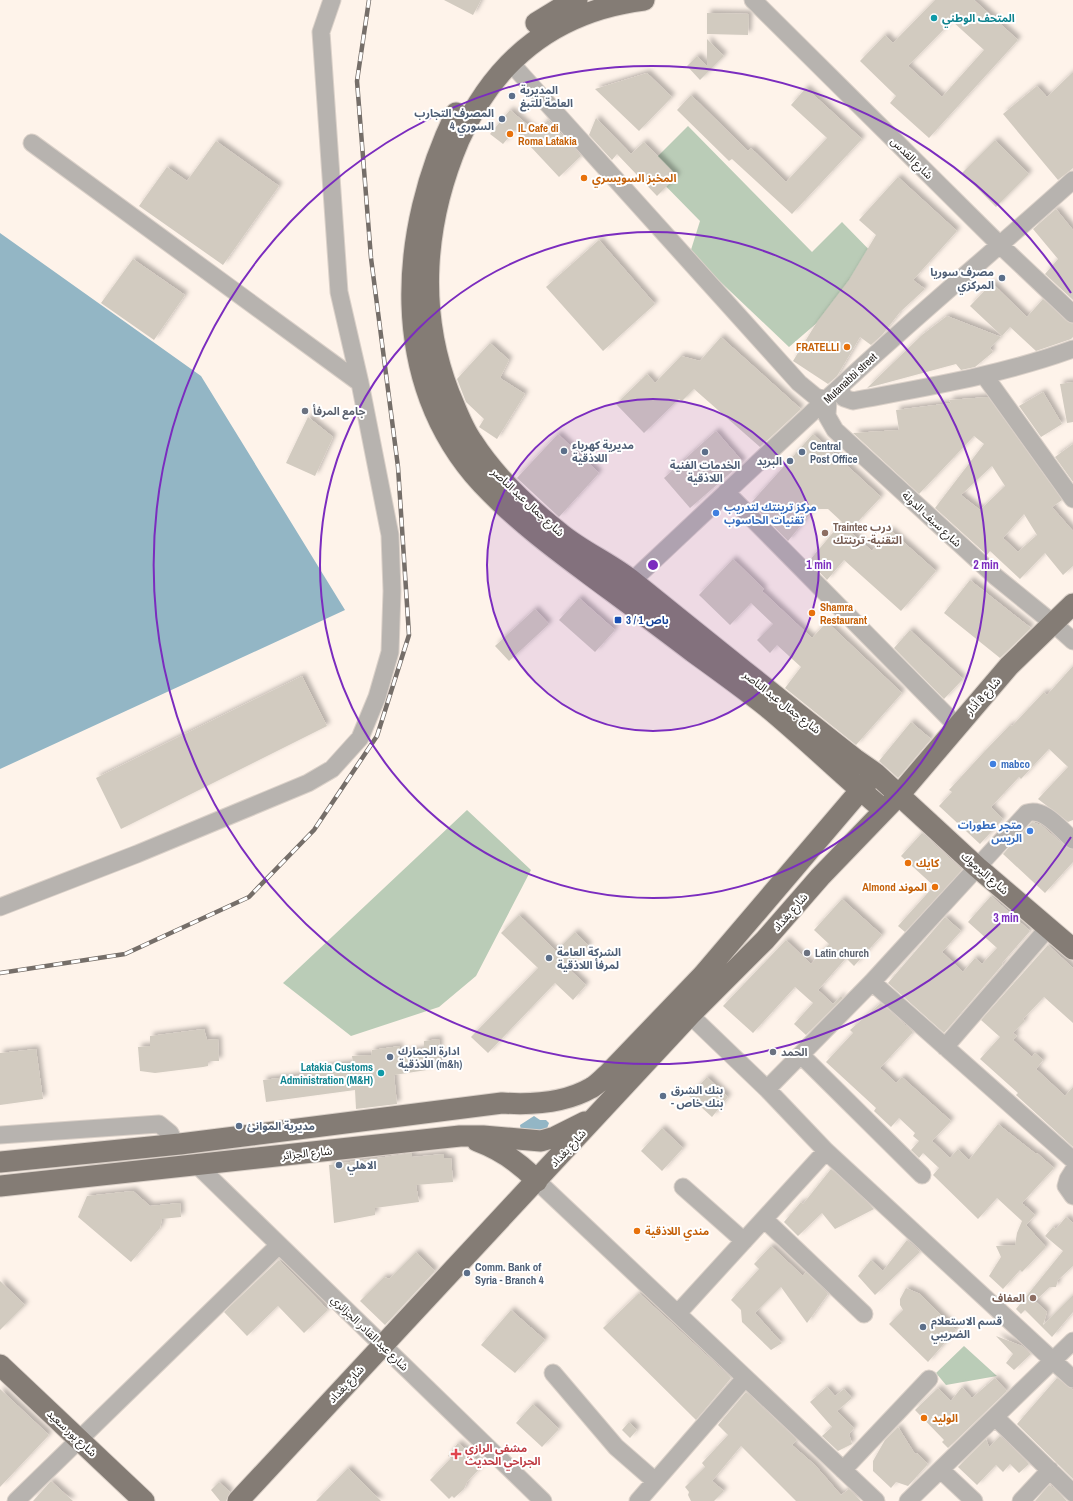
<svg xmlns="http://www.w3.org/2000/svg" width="1073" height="1501" font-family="'Archivo Narrow','Noto Sans Arabic',sans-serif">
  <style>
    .green { fill: #baccb7 }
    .water { fill: #93b6c5 }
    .building { fill: #d2cbc0; fill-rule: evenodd; filter: url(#shadow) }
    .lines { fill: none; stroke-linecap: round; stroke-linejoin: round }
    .minor-casing { stroke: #dbd1c9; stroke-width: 19 }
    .major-casing { stroke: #dbd1c9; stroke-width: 23 }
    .minor { stroke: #b7b3af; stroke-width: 17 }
    .major { stroke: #847c75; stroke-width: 21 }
    .rail-casing { stroke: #756e69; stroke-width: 4.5 }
    .rail { stroke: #fff; stroke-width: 3; stroke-dasharray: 9; stroke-linecap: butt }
    .ring { fill: none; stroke: #7b2cbf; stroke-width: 2 }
    .culture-dot { fill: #0f9aa8; stroke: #fff; stroke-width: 1.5 }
    .service-dot { fill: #5c6f8a; stroke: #fff; stroke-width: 1.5 }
    .food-dot { fill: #e8710a; stroke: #fff; stroke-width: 1.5 }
    .worship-dot { fill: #6b7280; stroke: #fff; stroke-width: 1.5 }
    .shop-dot { fill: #3f7fe0; stroke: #fff; stroke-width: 1.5 }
    .education-dot { fill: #8d6e63; stroke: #fff; stroke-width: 1.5 }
    .transit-dot { fill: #1a4fb4; stroke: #fff; stroke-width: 1.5 }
    .health-dot { fill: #e0444e; stroke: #fff; stroke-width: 1.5 }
    .labels { text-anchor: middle; stroke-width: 4; stroke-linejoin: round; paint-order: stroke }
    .culture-label { font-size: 11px; font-weight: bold; fill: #0d838f; stroke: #fff; text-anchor: start }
    .service-label { font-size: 11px; font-weight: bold; fill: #4e5e75; stroke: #fff; text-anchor: start }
    .food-label { font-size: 11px; font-weight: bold; fill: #c56008; stroke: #fff; text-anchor: start }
    .street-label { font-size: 11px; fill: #24201d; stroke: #fff }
    .worship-label { font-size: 11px; font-weight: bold; fill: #5b616d; stroke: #fff; text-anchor: start }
    .shop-label { font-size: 11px; font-weight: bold; fill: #366cbe; stroke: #fff; text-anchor: start }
    .education-label { font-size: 11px; font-weight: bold; fill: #785e54; stroke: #fff; text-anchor: start }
    .transit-label { font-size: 11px; font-weight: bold; fill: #164399; stroke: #fff; text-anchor: start }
    .health-label { font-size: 11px; font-weight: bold; fill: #be3a42; stroke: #fff; text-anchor: start }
    .centre { fill: #7b2cbf; stroke: #fff; stroke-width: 2 }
    .ring-label { font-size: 12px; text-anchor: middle; font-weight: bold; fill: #7b2cbf; stroke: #fff; stroke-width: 4; stroke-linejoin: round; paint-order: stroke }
  </style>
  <defs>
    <filter id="shadow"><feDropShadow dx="3.5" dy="-3.5" stdDeviation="2" flood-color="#0004"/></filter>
  </defs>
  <rect width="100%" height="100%" fill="#fef3ea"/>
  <path class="green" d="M688 126 812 252 842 222 884 265 789 347 690 253 700 221 647 167Z
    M467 810 531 870 476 976 439 1007 351 1036 283 983Z
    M964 1346 997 1376 946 1385 936 1373Z"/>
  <path class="water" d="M0 233 201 376 345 610 0 769Z
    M534 1116 540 1120H546L549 1123 546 1131H521L520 1125Z"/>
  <path class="building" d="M444 0H481L473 15Z
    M935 0H974L1018 40 929 138 890 103 896 96 860 61 885 35 893 43ZM952 21 984 50 942 97 908 66Z
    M707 13 749 14 748 35 707 34Z
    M707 39 724 56 700 80 687 66 697 56 707 66Z
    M1073 72V168L1058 180 1003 114 1037 86 1047 97Z
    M647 73 672 97 639 131 595 89Z
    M806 88 862 139 792 214 732 159 729 161 677 110 691 95 748 151 751 148 786 182 827 138 791 105Z
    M510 110 536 132 548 120 581 156 559 177 515 130 503 144 490 134Z
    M596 118 631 154 644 142 677 176 657 196 617 154 612 160 589 135Z
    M995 140 1029 174 996 207 962 173Z
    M216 141 279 186 223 265 139 206 167 167 187 181Z
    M898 177 957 231 913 280 925 289 900 312 882 335 871 345 860 337 837 376 828 384 793 361 817 322 849 280 876 235 859 220Z
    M1056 209 1073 230V300L1045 274 1058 259 1033 229Z
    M599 240 655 304 603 351 546 287Z
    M133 259 185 295 154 340 101 303Z
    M992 283 1027 317 1043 299 1066 321 1073 324V337L1071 339 1036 351 1010 327 1002 336 970 306Z
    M947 316 1001 337 990 348 993 352 975 367 961 370 956 364 867 388 922 335Z
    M721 337 801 409 760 447 694 389 682 401 679 399 644 433 616 404 647 374 655 383 681 356 700 361Z
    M490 343 509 360 500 378 525 394 497 439 479 427 484 419 466 402 457 379Z
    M1073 382V422L1067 423 1060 384Z
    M1043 392 1062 424 1041 437 1019 406Z
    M988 397 1062 500 1052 507 1073 531V566L1063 575 1045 553 1020 579 990 551 987 555 935 508 984 444 974 436 919 494 853 433 899 430 896 410 951 403 949 400ZM992 466 1005 486 980 510 961 495ZM1024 514 1037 535 1018 552 1003 538Z
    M308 417 333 437 315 476 286 463Z
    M716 431 743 462 690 508 664 478Z
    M558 434 599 473 559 517 517 478Z
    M813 434 881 497 849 531 872 551 890 530 936 571 901 611 844 560 827 580 809 561 842 522 828 509H814L788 541 751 503Z
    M1073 444V482L1055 457Z
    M733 559 764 589 762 591 812 638 827 622 902 693 856 745 785 688 801 667 777 645 770 653 757 640 773 624 751 603 730 625 699 595Z
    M970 580 1031 628 1000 658 944 613Z
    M579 598 615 630 595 652 559 620Z
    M535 609 549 624 509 661 495 646Z
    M910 630 963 679 944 699 894 648Z
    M1073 666V820L1068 822 1038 799 1068 767 1049 749 1021 779 1019 777 991 807 1003 819 980 844 939 806 952 792 949 790 983 753 1010 725 1012 726 1044 692 1047 695Z
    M302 676 327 726 121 829 96 778Z
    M911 722 931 739 898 778 879 761Z
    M1032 822 1041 825 1066 847 1073 850V862L1045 893 1003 854Z
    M922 833 962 870 905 932 898 926 934 886 901 856Z
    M991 896 1030 931 1002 963 1003 964 944 1033 888 983 945 917 961 931 942 952 963 972 975 958 982 964 997 948 968 922Z
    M842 899 882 935 854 966 846 958 818 990 833 1004 841 996 843 998 806 1035 794 1024 813 1003 795 987 753 1033 723 1006 786 940 811 964 829 944 814 930Z
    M519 915 556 951 575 932 589 946 568 968 586 985 573 1000 555 983 488 1053 471 1037 538 968 501 933Z
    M1048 945 1073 968V1023L1044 997 1023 1019 1025 1021 1013 1033 1017 1036 1013 1040 1032 1057 1035 1053 1043 1060 1036 1069 1065 1096 1073 1087V1147L1016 1095 1018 1093 980 1059 1000 1037 981 1020Z
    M881 1003 913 1032 880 1068 896 1083 902 1077 951 1121 932 1141 950 1158 958 1149 969 1160 998 1124 1036 1154 1037 1153 1054 1168 1022 1203 1035 1215 1026 1225 1046 1247 1022 1272 1020 1270 1003 1289 989 1276 1001 1257 996 1246 1015 1245 1017 1233 1022 1221 997 1198 978 1219 933 1175 939 1168 923 1153 919 1158 911 1150 919 1141 913 1136 915 1133 899 1118 891 1127 874 1111 876 1108 826 1062 853 1033 850 1030Z
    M204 1029 207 1040 218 1039 219 1061H208V1066L203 1067 155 1073 140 1071 138 1047 150 1046V1036Z
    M439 1039 440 1068 394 1075 397 1104 356 1109 355 1090 266 1102 263 1080 312 1074 311 1068 353 1063 352 1056 371 1055 372 1050 400 1046 399 1053 424 1049V1041Z
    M36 1049 43 1099 0 1105V1053Z
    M707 1077 728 1097 712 1117 689 1096Z
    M662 1128 683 1148 662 1171 641 1151Z
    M412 1153V1157L444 1154V1158H451L453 1182 416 1185 419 1202 375 1208V1215L334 1223 329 1165Z
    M831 1169 874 1209 835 1229 822 1213 798 1236 784 1222 801 1202 803 1204Z
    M133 1191 150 1206 180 1203 181 1217 162 1219 160 1228 131 1262 78 1217 87 1196Z
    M1066 1217 1073 1223V1266L1058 1280 1056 1287H1050L1035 1301 1047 1312 1043 1325 1073 1295V1312L1052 1337 1025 1310 1021 1314 1016 1309 1063 1251 1045 1236 1053 1227 1056 1229Z
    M907 1240 920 1252 875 1295 858 1276 871 1260 883 1271Z
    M771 1246 803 1276 806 1272 828 1294 807 1323 781 1287 755 1313 782 1343 771 1350 742 1322 741 1310 731 1300 759 1269 754 1264Z
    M416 1252 435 1271 385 1325 360 1301 384 1277 389 1279Z
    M279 1260 328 1310 304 1333 278 1306 247 1336 224 1312Z
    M0 1281 25 1305 0 1330Z
    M906 1288 920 1294 956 1330 928 1362 889 1324 903 1310 900 1305V1299Z
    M639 1293 731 1378 696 1420 603 1328Z
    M511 1310 545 1340 515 1373 481 1345Z
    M996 1336 1022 1346 1031 1354 1014 1370 1006 1363 1013 1354Z
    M995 1378 1007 1391 948 1448 942 1442 944 1440 915 1410 938 1388 951 1401 962 1387 972 1398Z
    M1057 1378 1073 1390V1479L1017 1424Z
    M827 1387 835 1396 844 1389 852 1398 837 1411 854 1428 849 1434 852 1444 838 1451 822 1436 832 1427 810 1402Z
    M0 1389 49 1435 0 1487Z
    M746 1392 797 1440 792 1445 815 1465 841 1495 849 1489 861 1501H796L741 1446 712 1481 724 1491 714 1501H691L688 1495 689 1492 685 1487 705 1467 702 1463 728 1435 718 1425Z
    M533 1404 559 1429 542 1447 516 1423Z
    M629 1422 637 1430 630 1438 622 1430Z
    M898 1427 915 1454 917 1453 928 1464 908 1486 896 1482 891 1488 873 1471V1461L885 1440Z
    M1000 1436 1029 1464 1019 1473 1010 1464 1003 1472 996 1465 977 1485 958 1467 986 1439 989 1447Z
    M458 1443 483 1465 467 1482 464 1489 454 1498 452 1496 449 1499 430 1480 451 1458 448 1456Z
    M348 1468 381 1501H316Z
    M51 1481 73 1501H33Z
    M219 1482 230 1492 226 1501H220L211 1490Z
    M1049 1485 1055 1489 1067 1501H1035Z"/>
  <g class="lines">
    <g class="minor-casing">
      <path id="minor" d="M753 0 1001 246 1073 314
        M510 62 799 383 816 397 828 400 827 416 835 430 996 577 1054 624 1073 641
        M32 143 360 383
        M984 375 1073 499
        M840 388 844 398 853 401C927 387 1002 375 1073 349
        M726 492 957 726
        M632 581C714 504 795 427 878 352 942 294 1009 238 1073 180
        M0 907 137 854 308 783 332 769 360 738 377 697 390 652 392 591 390 535 360 383 339 292 321 32 332 0
        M872 982 1073 1160
        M690 1015 767 1089 826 1151 1073 1379
        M945 1047 1048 928
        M801 1055 922 1175
        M767 1089 872 982 1027 813C1044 807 1060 829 1073 840
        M0 1135 159 1124 170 1133 175 1144
        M197 1165 543 1501
        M1073 1171 1068 1179 1066 1186 1073 1196
        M537 1181 876 1501
        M683 1187 744 1241
        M764 1219 864 1314
        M678 1313 826 1151
        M553 1373 616 1447 655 1481
        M995 1417 1073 1493
        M843 1470 929 1379
        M941 1470 974 1501
        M16 1501 279 1245
        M638 1501 745 1378
        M908 1501 1073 1341
        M1021 1501 1050 1470"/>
    </g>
    <g class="major-casing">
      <path id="major" d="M644 0C555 11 495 59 459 140 424 222 417 310 449 393 456 409 462 427 472 441 495 477 527 507 560 533 583 552 612 564 635 583 708 642 781 701 855 759L875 773 977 867 1073 949
        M536 23 567 4 577 0
        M456 113C399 230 387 381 482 484 514 518 552 547 590 575 625 601 659 626 693 652 718 670 743 688 767 707 807 740 844 777 884 810
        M477 1141C501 1150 520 1163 537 1181
        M0 1162 180 1144 502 1103C532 1105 565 1103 591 1088 597 1085 603 1078 608 1074L703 975 870 779
        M0 1186 460 1136H483L541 1141 555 1137 585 1122
        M0 1365 144 1501
        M238 1501 690 1015 765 940 820 877 899 795 1009 666 1073 604"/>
    </g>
    <use href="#minor" class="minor"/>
    <use href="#major" class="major"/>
    <g class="rail-casing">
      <path id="rail" d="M0 973 125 954 249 897 314 830 377 736 409 635 398 467 371 258 357 81 369 0"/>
    </g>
    <use href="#rail" class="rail"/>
  </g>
  <circle cx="653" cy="565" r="166" fill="#7b2cbf" fill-opacity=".12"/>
  <g class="ring">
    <circle cx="653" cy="565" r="166"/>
    <circle cx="653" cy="565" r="333"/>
    <path d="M1071 837A499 499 0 1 1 1071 293"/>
  </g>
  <g class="culture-dot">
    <circle cx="934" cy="18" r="4"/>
    <circle cx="381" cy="1073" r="4"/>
  </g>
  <g class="service-dot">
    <circle cx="512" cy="96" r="4"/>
    <circle cx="502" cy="119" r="4"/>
    <circle cx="1002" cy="278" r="4"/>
    <circle cx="564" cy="451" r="4"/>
    <circle cx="705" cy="452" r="4"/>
    <circle cx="802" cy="452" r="4"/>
    <circle cx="790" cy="461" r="4"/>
    <circle cx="549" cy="958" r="4"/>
    <circle cx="390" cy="1057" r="4"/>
    <circle cx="663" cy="1096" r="4"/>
    <circle cx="239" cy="1126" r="4"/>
    <circle cx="339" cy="1165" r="4"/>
    <circle cx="467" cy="1273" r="4"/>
    <circle cx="923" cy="1327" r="4"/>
  </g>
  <g class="food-dot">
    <circle cx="510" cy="134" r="4"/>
    <circle cx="584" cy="178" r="4"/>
    <circle cx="847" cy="347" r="4"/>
    <circle cx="812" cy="613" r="4"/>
    <circle cx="908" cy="863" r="4"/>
    <circle cx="935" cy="887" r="4"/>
    <circle cx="637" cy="1231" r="4"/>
    <circle cx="924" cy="1418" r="4"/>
  </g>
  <g class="worship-dot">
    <circle cx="305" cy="411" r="4"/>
    <circle cx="807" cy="953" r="4"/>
    <circle cx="773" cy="1052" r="4"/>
  </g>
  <g class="shop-dot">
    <circle cx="716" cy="513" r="4"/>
    <circle cx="993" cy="764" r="4"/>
    <circle cx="1030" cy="831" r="4"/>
  </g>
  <g class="education-dot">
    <circle cx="825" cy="533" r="4"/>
    <circle cx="1033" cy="1298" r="4"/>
  </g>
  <rect class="transit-dot" x="614" y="616" width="8" height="8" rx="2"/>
  <path class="health-dot" d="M454 1448h4v4h4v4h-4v4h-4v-4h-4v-4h4z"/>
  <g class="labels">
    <g class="culture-label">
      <text x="942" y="22">المتحف الوطني</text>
      <text x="373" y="1071" text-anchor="end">Latakia Customs<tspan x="373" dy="13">Administration (M&amp;H)</tspan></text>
    </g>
    <g class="service-label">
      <text x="520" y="94">المديرية<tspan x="520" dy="13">العامة للتبغ</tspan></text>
      <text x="494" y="117" text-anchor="end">المصرف التجارب<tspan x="494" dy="13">السوري 4</tspan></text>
      <text x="994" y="276" text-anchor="end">مصرف سوريا<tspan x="994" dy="13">المركزي</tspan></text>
      <text x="572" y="449">مديرية كهرباء<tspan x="572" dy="13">اللاذقية</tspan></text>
      <text x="810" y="450">Central<tspan x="810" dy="13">Post Office</tspan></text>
      <text x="782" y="465" text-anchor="end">البريد</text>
      <text x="705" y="469" text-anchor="middle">الخدمات الفنية<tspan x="705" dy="13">اللاذقية</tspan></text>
      <text x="557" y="956">الشركة العامة<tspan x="557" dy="13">لمرفأ اللاذقية</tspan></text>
      <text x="398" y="1055">ادارة الجمارك<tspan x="398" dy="13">اللاذقية (m&amp;h)</tspan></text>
      <text x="671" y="1094">بنك الشرق<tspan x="671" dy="13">- بنك خاص</tspan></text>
      <text x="247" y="1130">مديرية الموانئ</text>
      <text x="347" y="1169">الاهلي</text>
      <text x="475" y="1271">Comm. Bank of<tspan x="475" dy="13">Syria - Branch 4</tspan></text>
      <text x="931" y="1325">قسم الاستعلام<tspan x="931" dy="13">الضريبي</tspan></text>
    </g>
    <g class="food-label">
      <text x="518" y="132">IL Cafe di<tspan x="518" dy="13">Roma Latakia</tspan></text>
      <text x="592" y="182">المخبز السويسري</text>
      <text x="839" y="351" text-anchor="end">FRATELLI</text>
      <text x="820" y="611">Shamra<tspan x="820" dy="13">Restaurant</tspan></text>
      <text x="916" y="867">كايك</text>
      <text x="927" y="891" text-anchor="end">Almond الموند</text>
      <text x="645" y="1235">مندي اللاذقية</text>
      <text x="932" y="1422">الوليد</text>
    </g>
    <g class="street-label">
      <text transform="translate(912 158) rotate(45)" y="4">شارع القدس</text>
      <text transform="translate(850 378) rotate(-43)" y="4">Mutanabbi street</text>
      <text transform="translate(528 502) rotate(43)" y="4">شارع جمال عبد الناصر</text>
      <text transform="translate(932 519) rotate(43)" y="4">شارع سيف الدولة</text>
      <text transform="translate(983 696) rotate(-48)" y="4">شارع 8 أذار</text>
      <text transform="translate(782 702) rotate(38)" y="4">شارع جمال عبد الناصر</text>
      <text transform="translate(985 873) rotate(41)" y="4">شارع اليرموك</text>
      <text transform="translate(790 912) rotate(-49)" y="4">شارع بغداد</text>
      <text transform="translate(568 1148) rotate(-47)" y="4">شارع بغداد</text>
      <text transform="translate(307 1153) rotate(-6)" y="4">شارع الجزائر</text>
      <text transform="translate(370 1333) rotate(44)" y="4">شارع عبد القادر الجزائري</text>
      <text transform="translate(346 1384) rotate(-47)" y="4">شارع بغداد</text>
      <text transform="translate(72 1433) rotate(43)" y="4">شارع بور سعيد</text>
    </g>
    <g class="worship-label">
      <text x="313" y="415">جامع المرفأ</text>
      <text x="815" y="957">Latin church</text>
      <text x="781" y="1056">الحمد</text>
    </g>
    <g class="shop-label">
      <text x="724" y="511">مركز ترينتك لتدريب<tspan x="724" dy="13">تقنيات الحاسوب</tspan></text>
      <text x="1001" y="768">mabco</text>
      <text x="1022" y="829" text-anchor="end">متجر عطورات<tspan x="1022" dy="13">الريس</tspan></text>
    </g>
    <g class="education-label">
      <text x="833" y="531">Traintec درب<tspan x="833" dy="13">التقنية- ترينتك</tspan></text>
      <text x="1025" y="1302" text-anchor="end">العفاف</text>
    </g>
    <g class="transit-label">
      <text x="626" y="624">باص 1 / 3</text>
    </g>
    <g class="health-label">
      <text x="465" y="1452">مشفى الرازي<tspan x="465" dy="13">الجراحي الحديث</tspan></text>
    </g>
  </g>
  <circle cx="653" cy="565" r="6" class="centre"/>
  <g class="ring-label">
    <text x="819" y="569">1 min</text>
    <text x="986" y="569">2 min</text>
    <text x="1006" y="922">3 min</text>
  </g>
</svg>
